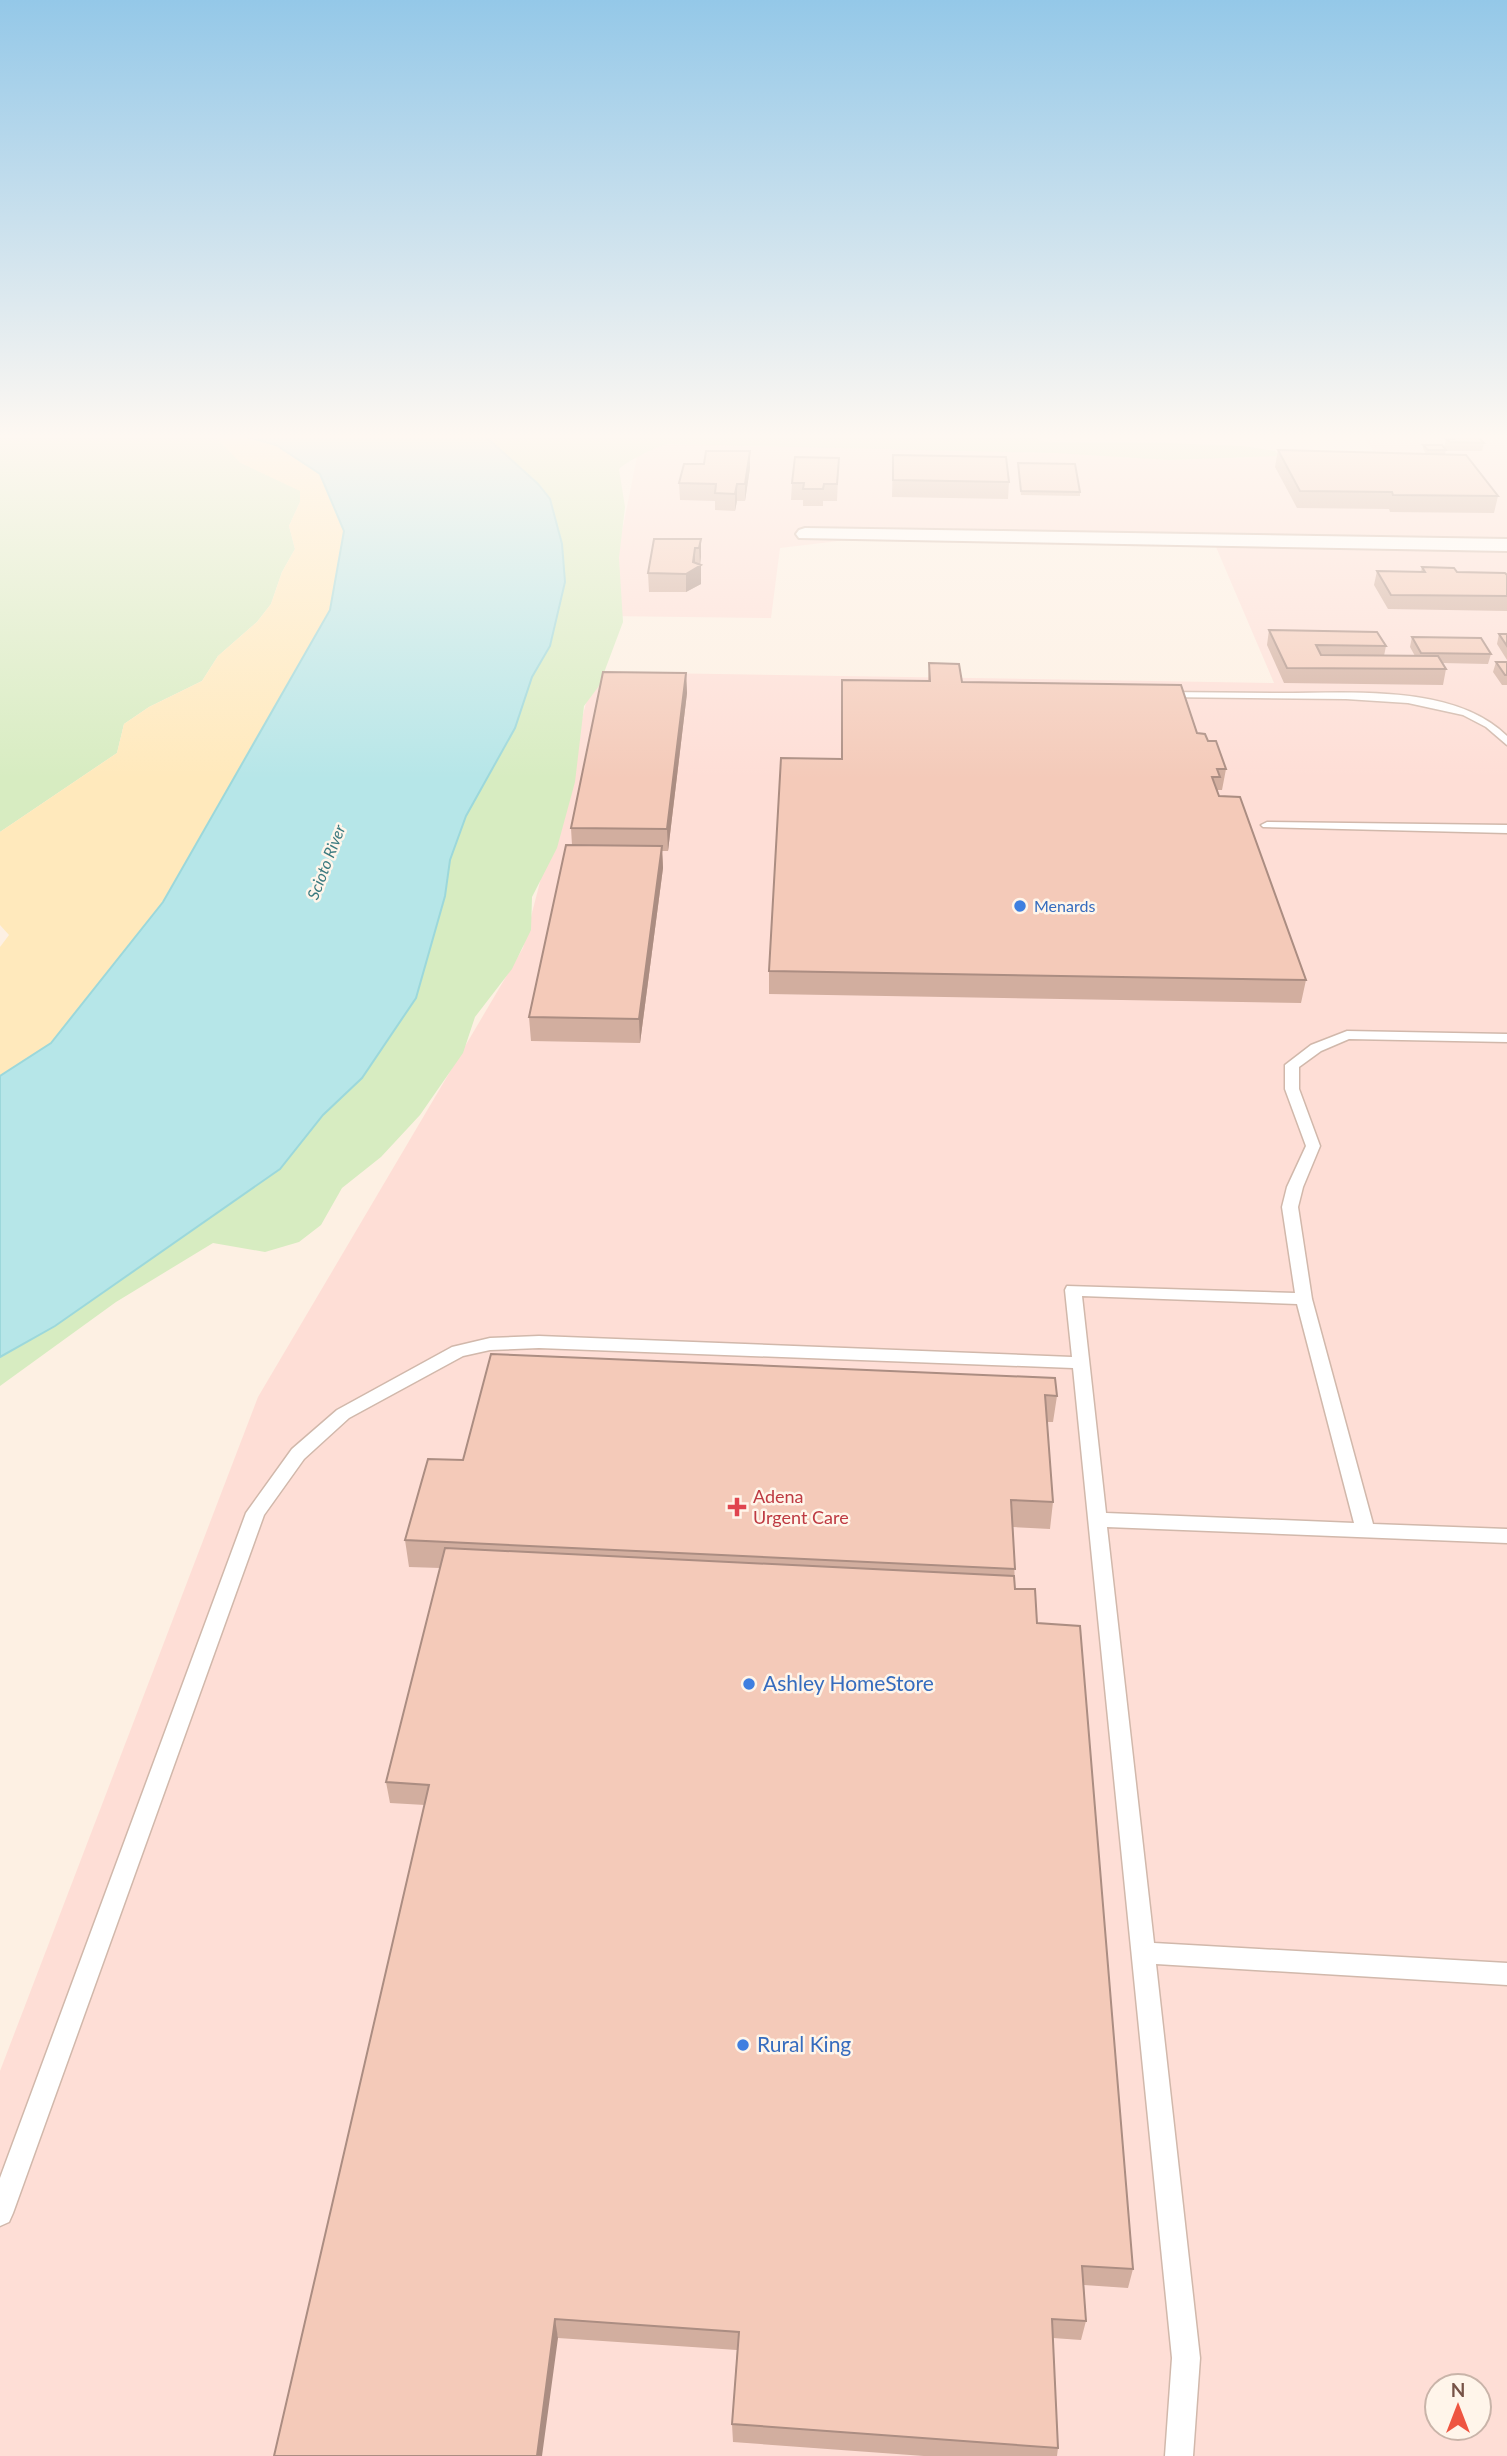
<svg xmlns="http://www.w3.org/2000/svg" width="1507" height="2456" font-family="Lato,sans-serif">
  <style>
    .commercial { fill: #feded6; fill-rule: evenodd }
    .green { fill: #d7ecc1 }
    .sand { fill: #ffe9bc }
    .water { fill: #b6e6e8; stroke: #9cd8db; stroke-width: 2 }
    .lines { fill: none; stroke-linecap: round; stroke-linejoin: round }
    .service-casing { stroke: #d1b8ab; stroke-width: 3 }
    .minor-casing { stroke: #d1b8ab; stroke-width: 4 }
    .service { fill: #fff; fill-rule: evenodd }
    .minor { fill: #fff; fill-rule: evenodd }
    .wall { fill: #d2ae9f }
    .shaded-wall { fill: #ab8d82 }
    .building { fill: #f4cab9; stroke: #ab8d82; stroke-width: 2 }
    .shop-dot { fill: #3f7fe0; stroke: #fff5ea; stroke-width: 2.5 }
    .health-dot { fill: #e0444e; stroke: #fff5ea; stroke-width: 2.5 }
    .labels { text-anchor: middle; stroke-width: 5; stroke-linejoin: round; paint-order: stroke }
    .far-water-label { font-size: 16px; font-style: italic; fill: #3a797e; stroke: #fff5ea }
    .far-shop-label { font-size: 16px; fill: #366cbe; stroke: #fff5ea; text-anchor: start }
    .health-label { font-size: 18px; fill: #be3a42; stroke: #fff5ea; text-anchor: start }
    .near-shop-label { font-size: 21px; fill: #366cbe; stroke: #fff5ea; text-anchor: start }
  </style>
  <rect width="100%" height="100%" fill="#fdf0e3"/>
  <path class="commercial" d="M1363 435H1507V2456H0V2071L258 1397 523 948 594 672 1274 683 1216 547 847 540 780 548 771 618 605 616 640 442 1376 455ZM1437 2386H1479V2428H1437Z"/>
  <path class="green" d="M0 435H213L241 463 300 490V502L289 526 295 549 282 572 271 604 257 622 218 656 202 681 149 707 124 724 117 753 0 832Z
    M482 435H1031L1041 441 1057 442 1169 443 1243 446 1275 451 1279 456 1169 460 1055 453 667 444C656 447 627 461 619 469L625 507 619 558 623 622 599 686 584 706 575 782 557 848 532 897 531 930 512 969 475 1017 463 1053 420 1115 381 1157 342 1188 321 1225 299 1242 265 1252 213 1243 116 1302 0 1386V1357L55 1326 280 1169 323 1115 362 1078 445 896 450 860 466 816 515 728 532 677 550 646 486 437Z"/>
  <path class="sand" d="M213 435H240L276 445 320 473 344 531 330 610 163 902 51 1043 0 1076V947L9 935 0 925V832L117 753 124 724 149 707 202 681 218 656 257 622 271 604 282 572 295 549 289 526 300 502V491L241 463Z"/>
  <path class="water" d="M240 435 486 437 538 484 550 499 562 544 565 582 550 646 532 677 515 728 466 816 450 860 445 896 416 998 362 1078 323 1115 280 1169 55 1326 0 1357V1076L51 1043 163 902 330 610 344 531 320 474 276 445Z"/>
  <g class="lines">
    <g class="service-casing">
      <path id="service" d="M1165 692C1204 692 1243 693 1282 693 1351 693 1455 684 1507 736V745L1486 727 1463 715 1408 703 1346 699 1161 697 1160 695Z
        M1267 822 1507 825V833L1263 827 1261 825Z
        M1347 1031 1507 1034V1042L1349 1039 1321 1051 1299 1067V1089L1320 1146 1303 1187 1298 1207 1312 1299 1373 1524 1507 1529V1543L1107 1527 1154 1943 1507 1963V1985L1156 1964 1200 2358 1193 2456H1165L1172 2358 1073 1368 539 1348 490 1350 463 1356 349 1418 304 1459 264 1515 13 2213 9 2222 0 2226V2178L246 1513 292 1449 337 1410 452 1347 490 1338 539 1336 1072 1357 1065 1290 1067 1286 1295 1293 1282 1207 1287 1187 1306 1146 1285 1089V1065L1311 1045ZM1082 1296 1297 1304 1354 1523 1106 1513Z"/>
    </g>
    <g class="minor-casing">
      <path id="minor" d="M805 528 1507 539V551L799 538 796 534 799 530Z"/>
    </g>
    <use href="#service" class="service"/>
    <use href="#minor" class="minor"/>
  </g>
  <path class="wall" d="M1445 435H1477L1484 443 1482 451H1448L1444 447 1446 440 1444 438Z
    M1423 445 1446 450 1445 454 1498 496 1494 513 1390 512 1389 509 1297 508 1275 467 1278 450 1426 454 1423 449Z
    M893 455 1009 482 1008 499 892 497Z
    M839 458 837 501H823V506H803V500H791L792 483Z
    M1018 463 1080 492V496L1021 495Z
    M750 468 745 501H737L735 511 715 510V501L680 500 679 483Z
    M701 539 700 565 701 584 686 592H649L648 573Z
    M1422 567 1457 572 1507 575V611L1388 609 1374 585 1377 571 1421 572Z
    M1269 630 1386 646 1384 656H1415L1410 647 1412 637 1491 654 1488 664 1442 663 1446 669 1443 685 1284 683 1267 645Z
    M1499 634H1507V660L1497 644Z
    M1496 662H1507V685H1502L1493 672Z
    M929 663 962 682 1197 733 1208 741 1226 769 1222 790H1218V793L1306 980 1301 1003 769 994V971L842 759V680L928 681Z
    M686 673 687 693 668 851H662L663 868 640 1043 531 1041 529 1017 572 845 571 828Z
    M491 1354 1057 1396 1053 1422H1047L1053 1502 1050 1529 1013 1527 1015 1589 1037 1623 1133 2269 1128 2288 1084 2285 1086 2321 1081 2340 1053 2338 1058 2448 1057 2456H924L733 2442 732 2424 737 2350 558 2338 425 1805 390 1803 386 1782 440 1568 409 1567 405 1540 463 1460Z"/>
  <path class="shaded-wall" d="M750 451V468L745 501V484Z
    M737 484V501L735 511V494Z
    M701 539V557L700 566 701 565V584L686 592V574L693 562 695 548V569L700 566 699 548Z
    M686 673 687 693 668 851 667 829Z
    M662 846 663 868 640 1043 639 1019Z
    M555 2319 558 2338 542 2456H537Z"/>
  <path class="building" d="M1450 435H1477L1484 443 1450 442 1446 439H1453Z
    M1423 445H1442L1446 450H1428Z
    M1278 450 1466 455 1498 496 1393 495 1392 492 1300 491Z
    M706 451H750L745 484H737L735 494 715 493 716 484 679 483 684 464H704Z
    M893 455 1006 457 1009 482 893 480Z
    M795 457 839 458 837 484H824L823 489H803L804 483H792Z
    M1018 463 1075 464 1080 492 1021 491Z
    M654 539H701L699 548H695L693 562 701 565 686 574 648 573Z
    M1422 567 1454 568 1457 572 1505 573 1507 575V596L1391 595 1377 571 1425 572Z
    M1269 630 1377 632 1386 646 1316 645 1321 655 1438 656 1446 669 1287 668Z
    M1499 634H1507V646Z
    M1412 637 1481 638 1491 654 1421 653Z
    M1496 662H1507V675H1505Z
    M929 663 959 664 962 682 1181 685 1197 733 1205 734 1208 741H1216L1226 769H1217L1220 777H1212L1219 796 1240 797 1306 980 769 971 781 758 842 759V680L930 681Z
    M603 672 686 673 667 829 571 828Z
    M566 845 662 846 639 1019 529 1017Z
    M491 1354 1055 1378 1057 1396 1045 1395 1053 1502 1011 1500 1015 1569 405 1540 428 1459 463 1460Z
    M445 1548 1014 1576 1015 1589H1035L1037 1623 1080 1626 1133 2269 1082 2266 1086 2321 1052 2319 1058 2448 732 2424 739 2332 555 2319 537 2456H274L429 1785 386 1782Z"/>
  <linearGradient id="sky" x2="0" y2="1"><stop stop-color="#94c8e8"/><stop offset="0.56" stop-color="#fef8f2"/><stop offset="1" stop-color="#fef8f2" stop-opacity="0"/></linearGradient>
  <rect width="1507" height="779" fill="url(#sky)"/>
  <g class="shop-dot">
    <circle cx="1020" cy="906" r="7"/>
    <circle cx="749" cy="1684" r="7"/>
    <circle cx="743" cy="2045" r="7"/>
  </g>
  <path class="health-dot" d="M733.5 1496.5h7v7h7v7h-7v7h-7v-7h-7v-7h7z"/>
  <g class="labels">
    <g class="far-water-label">
      <text transform="translate(326 862) rotate(-69)" y="6">Scioto River</text>
    </g>
    <g class="far-shop-label">
      <text x="1034" y="912">Menards</text>
    </g>
    <g class="health-label">
      <text x="753" y="1503">Adena<tspan x="753" dy="21">Urgent Care</tspan></text>
    </g>
    <g class="near-shop-label">
      <text x="763" y="1691">Ashley HomeStore</text>
      <text x="757" y="2052">Rural King</text>
    </g>
  </g>
  <g transform="translate(1458 2407)"><circle r="33" fill="#fff5ea" stroke="#c9b4a9" stroke-width="2"/>
  <path d="M0-5L12 26L0 18L-12 26Z" fill="#ee5541"/>
  <text y="-10" font-size="19" font-weight="bold" text-anchor="middle" fill="#775347">N</text>
  </g>
</svg>
